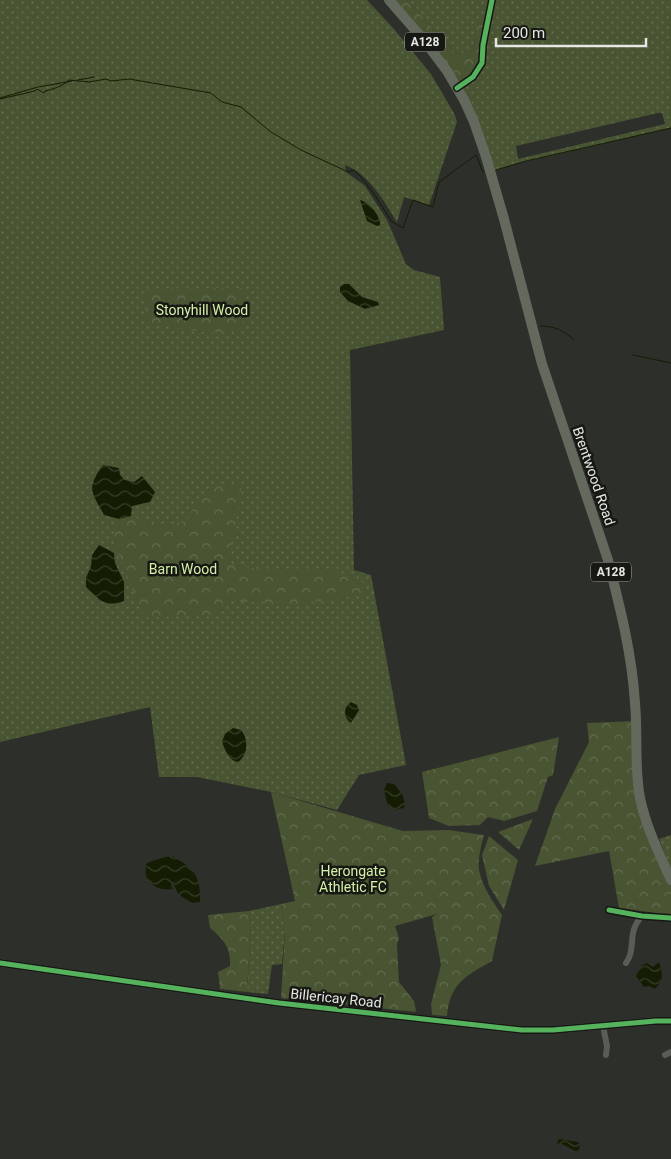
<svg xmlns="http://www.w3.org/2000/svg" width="671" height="1159" font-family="Roboto,sans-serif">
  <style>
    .grass { fill: url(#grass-dots); fill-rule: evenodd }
    .forest { fill: url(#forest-crowns) }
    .water { fill: url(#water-waves) }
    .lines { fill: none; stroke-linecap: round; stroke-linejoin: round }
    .stream { stroke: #141d04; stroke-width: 1 }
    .minor { stroke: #5a5c58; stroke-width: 6 }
    .tertiary { stroke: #5a5c58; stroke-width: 8 }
    .primary { stroke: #64695d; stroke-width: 10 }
    .cycleway-casing { stroke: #171814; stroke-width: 8 }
    .cycleway { stroke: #56b35d; stroke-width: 5 }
    .labels { text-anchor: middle; stroke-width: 5; stroke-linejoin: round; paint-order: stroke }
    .shield { fill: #171814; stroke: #a7aaa4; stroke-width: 1 }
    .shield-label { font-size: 12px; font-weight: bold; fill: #e5e8e2 }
    .park-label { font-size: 14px; fill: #d5f1a7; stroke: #171814 }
    .street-label { font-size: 14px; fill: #e5e8e2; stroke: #171814 }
  </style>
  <defs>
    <pattern id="grass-dots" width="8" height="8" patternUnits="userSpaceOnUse" patternTransform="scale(1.25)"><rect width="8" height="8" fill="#485432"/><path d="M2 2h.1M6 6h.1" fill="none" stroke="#626d4f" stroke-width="1.8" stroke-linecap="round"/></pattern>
    <pattern id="forest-crowns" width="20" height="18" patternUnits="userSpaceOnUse" patternTransform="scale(1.25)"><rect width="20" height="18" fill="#485432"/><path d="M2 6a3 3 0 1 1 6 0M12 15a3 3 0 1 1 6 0" fill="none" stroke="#626d4f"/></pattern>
    <pattern id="water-waves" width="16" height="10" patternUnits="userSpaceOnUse" patternTransform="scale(1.25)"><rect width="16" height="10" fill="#141d04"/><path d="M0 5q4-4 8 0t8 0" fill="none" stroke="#363e28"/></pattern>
  </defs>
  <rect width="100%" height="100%" fill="#2d2f2a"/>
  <path class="grass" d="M0 0H367L394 29 431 74 455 115 457 122 429 205 404 197 397 222C384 201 369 174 345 165L346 172 365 186 387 220 406 264 414 270 440 277 444 330 350 350 354 570 371 575 406 765 359 775 337 810 271 792 197 777H159L150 707 0 742Z
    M407 0H671V128L519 163 493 171 457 88 473 77 478 22 473 51 456 54ZM658 113H662L665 124 518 159 516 146Z
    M671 835V869L659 839Z
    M281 904 285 931 282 964 272 965 268 994 247 992 251 925 249 911Z"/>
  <path class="forest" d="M389 0H407L456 54 473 51 478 21 486 22 482 63 473 77 457 88Z
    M158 288H247L242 329 210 333 145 323V296Z
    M242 483 229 564 269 571H331L367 584 363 594 301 604 227 601 214 615 143 617 113 539 119 519 131 516 160 527 185 521 196 505 217 487Z
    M636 721 640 797 671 880V915L619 908 609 851 535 866 555 809 589 742 587 723Z
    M559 737 553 775 548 777 537 811 504 821 488 817 480 825 449 826 429 818 422 772Z
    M271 792 403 831 448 830 484 835C482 842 480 850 479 858 476 878 491 899 502 915L492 961C466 976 450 983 447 1016L432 1015 431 1004 441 965 432 917 437 914 395 926 399 938 397 944 399 982 414 1001 416 1012 281 998 285 931 281 904 295 901Z
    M533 819 519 850 498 832Z
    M489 836 518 860 504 910 489 886 482 855Z
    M249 911 251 925 247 992 220 989 218 972 230 966C231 947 223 939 210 928L208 915Z"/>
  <path class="water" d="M360 200C369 202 381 216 380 225L377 226 367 221Z
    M344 284H349L362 297 378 302 379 305 365 309 348 301 340 292V287Z
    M103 465 119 468 120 475 125 480 134 482 142 476 155 492 150 502 132 506 131 516 119 519 104 515C91 491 86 489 103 465Z
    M99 545 114 553 115 563 124 582V601C104 608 100 600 86 587V578L91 566 92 555Z
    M351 702 357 705 359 710 351 723C343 718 343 707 351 702Z
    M233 728 241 730C249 739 248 755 238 762 229 761 225 750 222 742L225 734Z
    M387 783 394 784C401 792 406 798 404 808L395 810 388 806 384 790Z
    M172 856C194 869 201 875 200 902L192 903C188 900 181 897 178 893 175 889 175 885 172 881L171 886 173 889C163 891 150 887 146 876 145 873 146 867 146 864 152 860 165 857 172 856Z
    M659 962C663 974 664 980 655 989L649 986 644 987 636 976 642 965 647 963 653 967Z
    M559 1139 578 1142 580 1144 579 1150 575 1151 562 1144H558L557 1142Z"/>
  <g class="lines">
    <path class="stream" d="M78 80 94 77
      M0 98 38 87 72 81
      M0 99 35 91 37 89 44 93 45 91C54 89 63 86 69 80L89 82 106 79 111 81 129 79 211 93 222 102 241 107 271 132 301 150 348 172 354 170 360 176 374 194 392 222 403 228 413 200 433 207 439 182 476 155 483 172
      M496 170 526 161 671 128
      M540 326C555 326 563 330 574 340
      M633 355 671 363"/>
    <path class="minor" d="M457 88 473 77 482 63 483 45 492 0
      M609 910 642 916 671 918
      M626 963C637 948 626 933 642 916
      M603 1026 607 1046 606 1055
      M665 1055 671 1052"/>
    <path class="tertiary" d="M0 963 279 1003 522 1030H553L656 1021H671"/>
    <path class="primary" d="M389 0 423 39 447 71 464 100 474 122 486 157 504 219 542 364 608 560C620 607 632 654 635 703 638 734 634 767 640 798 646 827 659 853 671 880"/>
    <g class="cycleway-casing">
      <path id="cycleway" d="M457 88 473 77 482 63 483 45 492 0
        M609 910 642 916 671 918
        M0 963 279 1003 522 1030H553L656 1021H671"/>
    </g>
    <use href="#cycleway" class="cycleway"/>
  </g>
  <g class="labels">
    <g class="shield">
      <rect x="405" y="32.5" width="40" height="19" rx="4"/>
      <rect x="591" y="562.5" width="40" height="19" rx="4"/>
    </g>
    <g class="shield-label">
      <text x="425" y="46">A128</text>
      <text x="611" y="576">A128</text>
    </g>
    <g class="park-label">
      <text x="202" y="315">Stonyhill Wood</text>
      <text x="183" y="574">Barn Wood</text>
      <text x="353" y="876">Herongate<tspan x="353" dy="16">Athletic FC</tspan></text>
    </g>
    <g class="street-label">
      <text transform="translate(594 476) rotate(71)" y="5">Brentwood Road</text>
      <text transform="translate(336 998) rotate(6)" y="5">Billericay Road</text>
    </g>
  </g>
  <path d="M496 38v8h150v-8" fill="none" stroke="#e5e8e2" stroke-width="2.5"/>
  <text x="503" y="38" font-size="15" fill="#e5e8e2" stroke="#171814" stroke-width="4" paint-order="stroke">200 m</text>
</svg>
